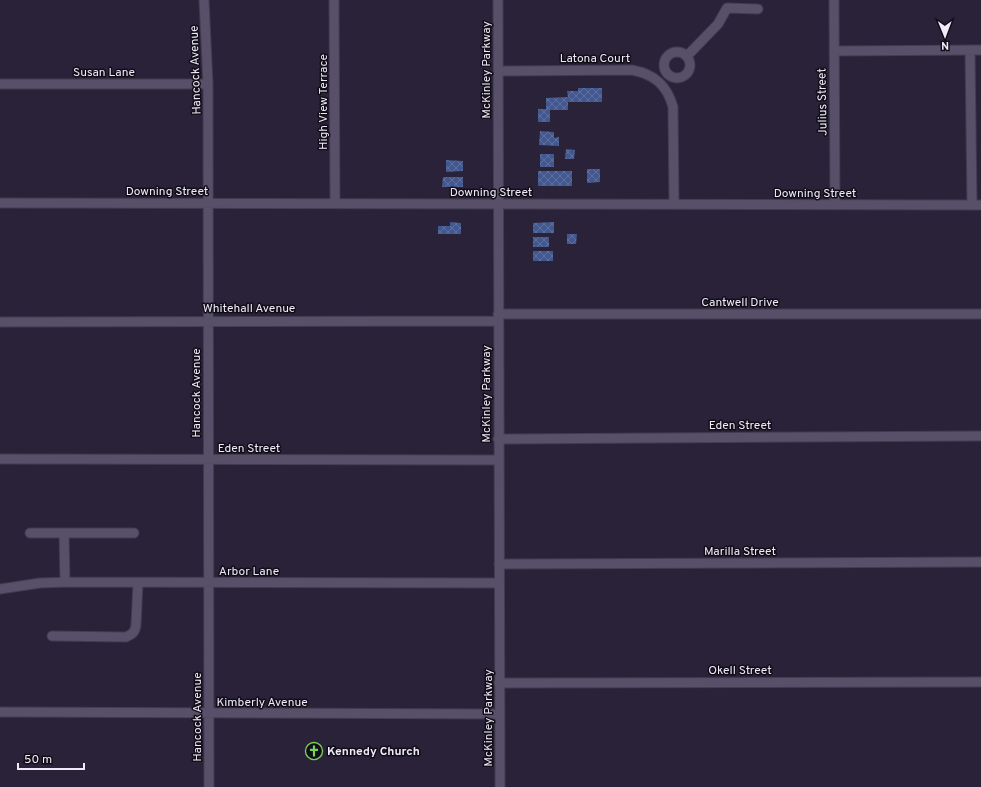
<svg xmlns="http://www.w3.org/2000/svg" width="981" height="787" font-family="Overpass,sans-serif">
  <style>
    .building { fill: url(#building-cross-hatch) }
    .lines { fill: none; stroke-linecap: round; stroke-linejoin: round }
    .minor-casing { stroke: #433c50; stroke-width: 11 }
    .minor { stroke: #584f69; stroke-width: 9 }
    .labels { text-anchor: middle; stroke-width: 3; stroke-linejoin: round; paint-order: stroke }
    .street-label { font-size: 12px; fill: #eeeaf9; stroke: #110e18 }
    .poi-label { font-size: 12px; font-weight: bold; fill: #eeeaf9; stroke: #110e18; text-anchor: start }
  </style>
  <defs>
    <pattern id="building-cross-hatch" width="8" height="8" patternUnits="userSpaceOnUse"><rect width="8" height="8" fill="#43588f"/><path d="M0 0l8 8M0 8l8-8" fill="none" stroke="#5e70a0"/></pattern>
  </defs>
  <rect width="100%" height="100%" fill="#2a2239"/>
  <path class="building" d="M578 88H602V102H568V110H550V122H538V109H546V98L568 97 567 91H578Z
    M540 131 554 132V138L559 137V146L539 145Z
    M566 149 575 150 574 159H565Z
    M540 154H554V167H540Z
    M446 160 463 161V171L446 172Z
    M587 169H600V182L587 183Z
    M538 171H572V186H538Z
    M443 177H463V187H442Z
    M450 222 461 223V234H438V226H450Z
    M554 222V233H533V223Z
    M567 234H577L576 244H567Z
    M533 237H549V247H533Z
    M533 251H553V261H533Z"/>
  <g class="lines">
    <g class="minor-casing">
      <path id="minor" d="M204 0 208 84 209 787
        M334 0 335 203
        M498 0 500 787
        M834 0 835 205
        M970 50 972 205
        M834 51 981 50
        M664 65a13 13 0 1 1 26 0a13 13 0 1 1-26 0Z
        M687 56 718 24 727 8 758 9
        M498 71 632 70C654 74 667 85 673 107L674 204
        M0 84H208
        M0 203 981 205
        M498 314H981
        M0 322 498 321
        M498 439 981 436
        M0 459 498 460
        M30 533H64
        M499 564 981 562
        M65 582 64 533H134
        M0 589 40 583 68 582 499 583
        M52 636 126 637C133 634 135 632 136 625L138 583
        M499 683 981 682
        M0 712 499 714"/>
    </g>
    <use href="#minor" class="minor"/>
  </g>
  <defs>
    <g id="church-ring" transform="scale(0.9)"><circle r="9.5" fill="#110e18" stroke="#77d259" stroke-width="1.5"/><path d="M-1.2-6h2.4v3.5h3.3v2.4h-3.3V6h-2.4V-.1h-3.3v-2.4h3.3Z" fill="#77d259"/></g>
  </defs>
  <g fill-rule="evenodd">
    <use href="#church-ring" x="314" y="751"/>
  </g>
  <g class="labels">
    <g class="street-label">
      <text x="595" y="62">Latona Court</text>
      <text transform="translate(195 70) rotate(-92)" y="4">Hancock Avenue</text>
      <text transform="translate(486 70) rotate(-90)" y="4">McKinley Parkway</text>
      <text x="104" y="76">Susan Lane</text>
      <text transform="translate(323 102) rotate(-90)" y="4">High View Terrace</text>
      <text transform="translate(822 102) rotate(-91)" y="4">Julius Street</text>
      <text x="167" y="195">Downing Street</text>
      <text x="491" y="196">Downing Street</text>
      <text x="815" y="197">Downing Street</text>
      <text x="740" y="306">Cantwell Drive</text>
      <text x="249" y="312">Whitehall Avenue</text>
      <text transform="translate(196 393) rotate(-90)" y="4">Hancock Avenue</text>
      <text transform="translate(486 394) rotate(-90)" y="4">McKinley Parkway</text>
      <text x="740" y="429">Eden Street</text>
      <text x="249" y="452">Eden Street</text>
      <text x="740" y="555">Marilla Street</text>
      <text x="249" y="575">Arbor Lane</text>
      <text x="740" y="674">Okell Street</text>
      <text x="262" y="706">Kimberly Avenue</text>
      <text transform="translate(197 717) rotate(-90)" y="4">Hancock Avenue</text>
      <text transform="translate(488 718) rotate(-90)" y="4">McKinley Parkway</text>
    </g>
    <g class="poi-label">
      <text x="327" y="755">Kennedy Church</text>
    </g>
  </g>
  <g transform="translate(945 36) rotate(179)" stroke="#110e18" stroke-width="3" paint-order="stroke">
  <path d="M0-3L7 15L0 10L-7 15Z" fill="#eeeaf9"/>
  <text y="-6" font-size="11" font-weight="bold" text-anchor="middle" fill="#eeeaf9">N</text>
  </g>
  <path d="M18 763v6h66v-6" fill="none" stroke="#eeeaf9" stroke-width="2"/>
  <text x="24" y="763" font-size="12" fill="#eeeaf9" stroke="#110e18" stroke-width="3" paint-order="stroke">50 m</text>
</svg>
